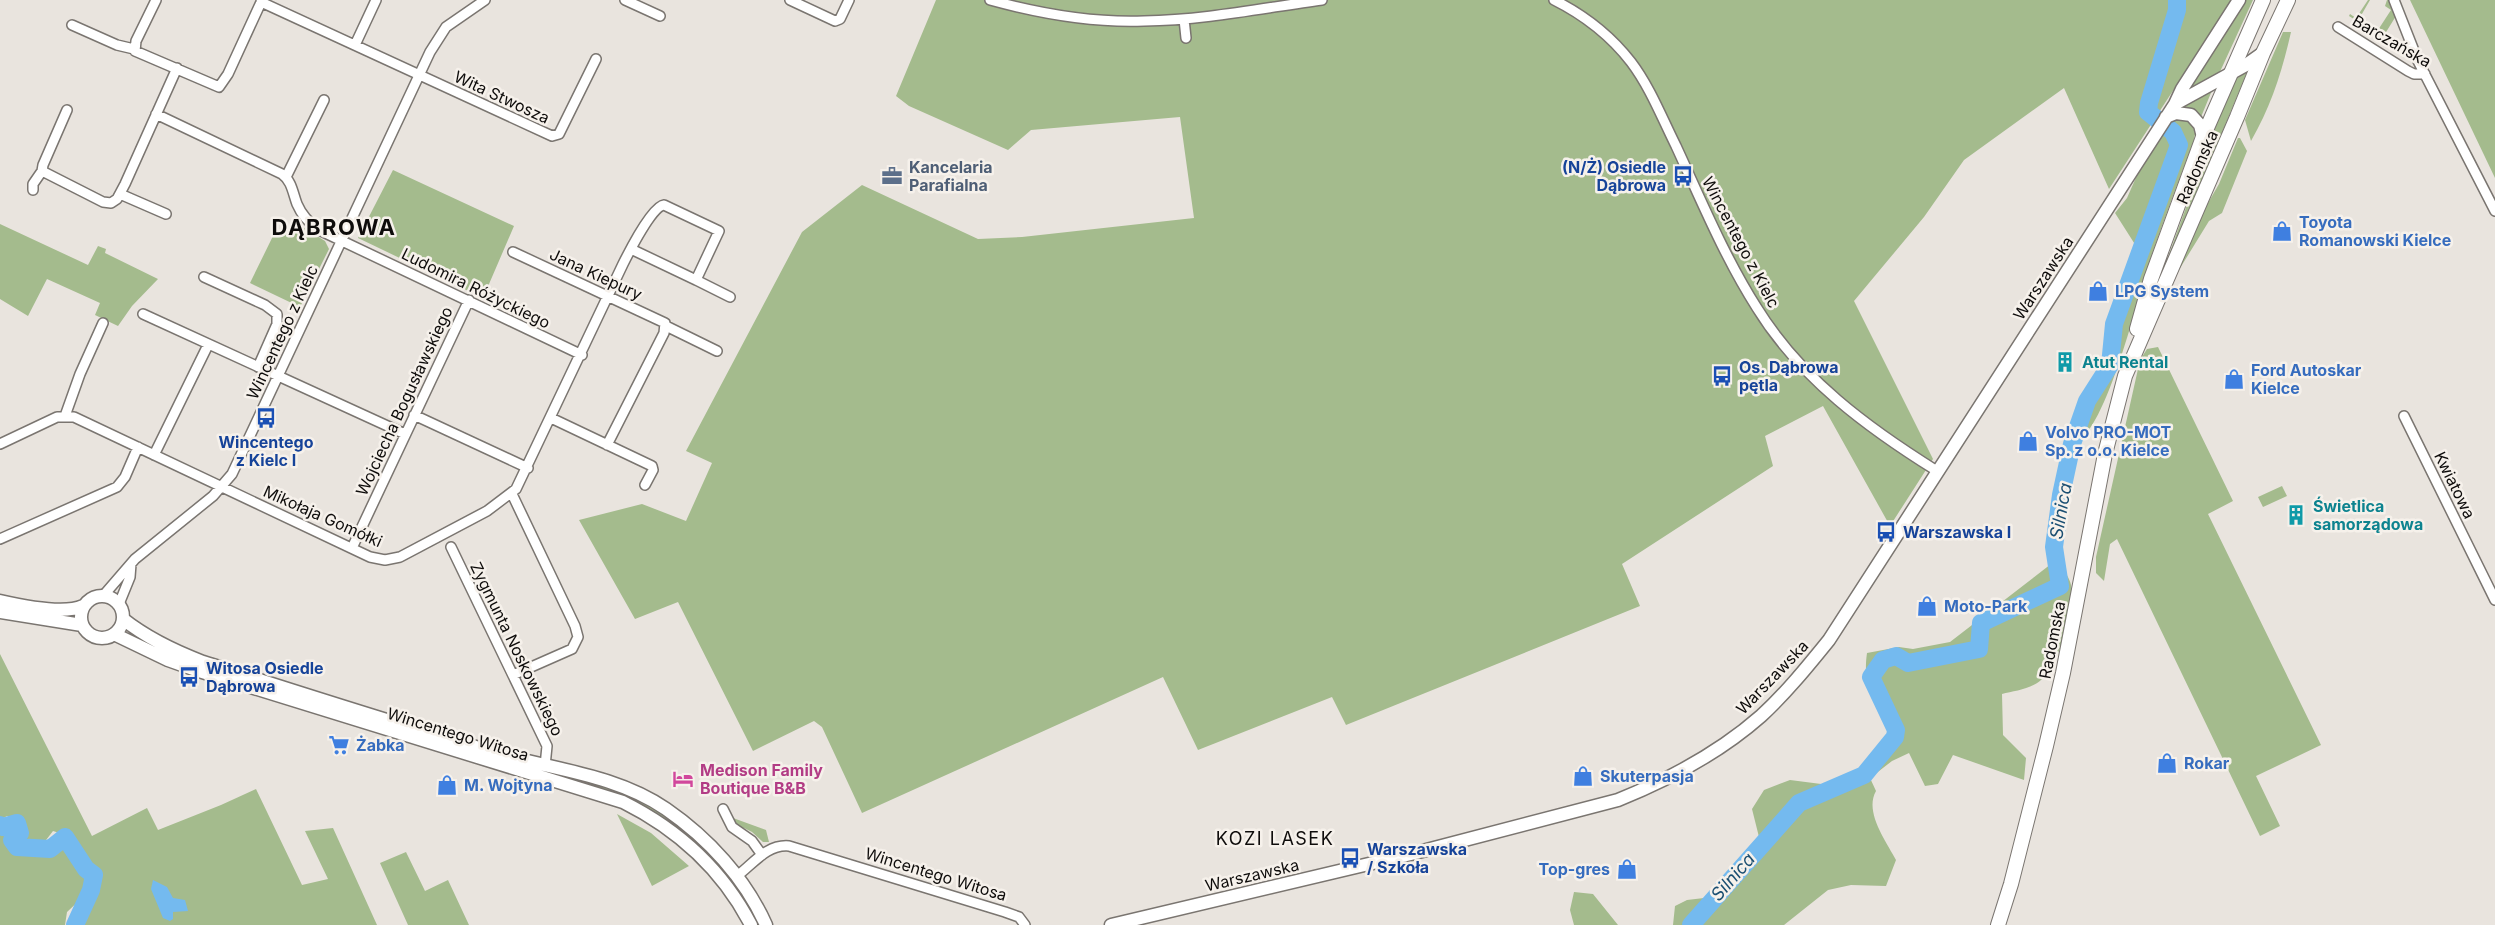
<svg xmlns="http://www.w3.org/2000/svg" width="2495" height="925" font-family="Inter,sans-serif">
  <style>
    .green { fill: #a4bb8d }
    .water { fill: #74baef }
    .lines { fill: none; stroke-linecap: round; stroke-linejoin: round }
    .river { stroke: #74baef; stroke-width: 18 }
    .street-casing { stroke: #7a7570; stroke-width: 12 }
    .secondary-casing { stroke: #7a7570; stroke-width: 15 }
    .primary-casing { stroke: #7a7570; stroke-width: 16 }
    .street { stroke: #fff; stroke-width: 9 }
    .secondary { stroke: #fff; stroke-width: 12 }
    .primary { stroke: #fff; stroke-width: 14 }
    .labels { text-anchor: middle; stroke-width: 5; stroke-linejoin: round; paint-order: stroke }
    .street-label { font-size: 16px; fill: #0e0c0b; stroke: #f6f1eb }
    .service-label { font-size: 16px; font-weight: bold; fill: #4e5e75; stroke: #f6f1eb; text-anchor: start }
    .transit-label { font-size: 16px; font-weight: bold; fill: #164399; stroke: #f6f1eb; text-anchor: start }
    .shop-label { font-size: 16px; font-weight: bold; fill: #366cbe; stroke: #f6f1eb; text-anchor: start }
    .culture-label { font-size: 16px; font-weight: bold; fill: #0d838f; stroke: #f6f1eb; text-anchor: start }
    .hotel-label { font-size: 16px; font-weight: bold; fill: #b23c85; stroke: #f6f1eb; text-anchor: start }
    .water-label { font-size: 18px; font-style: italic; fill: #1b4f72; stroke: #f6f1eb }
    .neighbourhood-label { font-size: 18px; letter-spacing: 1.5px; fill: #0e0c0b; stroke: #f6f1eb }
    .district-label { font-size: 22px; font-weight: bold; letter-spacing: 1.5px; fill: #0e0c0b; stroke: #f6f1eb }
  </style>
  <rect width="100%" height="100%" fill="#e9e4de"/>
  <path class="green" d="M936 0H2232L2109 189 2064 88 1964 160 1924 217 1854 301 1933 459 1890 526 1823 406 1765 436 1773 466 1622 564 1640 606 1346 725 1332 697 1198 750 1163 677 862 813 822 727 814 721 753 751 678 602 635 619 579 520 642 504 686 521 712 463 686 451 802 232 862 185 978 239 1022 237 1194 218 1180 117 1031 130 1008 150 909 106 896 96Z
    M2245 0H2253L2218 76 2186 93Z
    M2368 0H2370L2359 19 2378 30 2391 10 2385 6 2387 0H2390L2396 16 2383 37 2349 16 2350 14 2356 18Z
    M2410 0H2495V178Z
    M2283 32H2291C2282 72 2271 106 2251 141L2245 120Z
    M2248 70 2166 268H2164L2226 98 2235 80Z
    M2213 88 2201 117 2197 112 2184 107 2190 102Z
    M2178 118 2192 123 2195 134 2194 140C2179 180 2164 219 2150 260 2139 293 2106 433 2075 442L2082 411 2092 385 2102 368 2108 345 2111 321 2136 246 2115 213 2127 198 2138 173 2161 136 2173 120Z
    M2238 138H2240L2247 151 2222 213 2209 221 2174 278 2201 215 2219 184Z
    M393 170 514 226 483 298 358 238Z
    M0 224 88 265 98 246 106 249 105 253 158 279 132 306 118 326 95 315 100 303 47 279 28 316 0 299Z
    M301 226 325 241 329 249 300 307 250 283 273 236Z
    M2158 347 2233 501 2208 514 2321 745 2256 776 2280 826 2260 836 2117 539 2110 544 2104 581 2096 573V557L2140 360 2147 349Z
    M2282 486 2287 496 2263 507 2258 497Z
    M2051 564H2061C2064 571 2070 579 2071 585 2075 609 2059 665 2041 680 2031 689 2014 691 2002 694L2003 735 2026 758 2024 780 1953 755 1938 784 1925 786 1909 753 1892 761 1870 778 1876 791C1864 812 1886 841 1896 860L1886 886 1851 885 1828 890 1784 925H1673L1675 906 1687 900 1704 898 1730 875 1760 841 1752 809 1764 790 1790 780 1829 785 1863 774 1894 730C1875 703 1862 688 1867 653L1899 647 1913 649 1950 642Z
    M0 654 92 836 147 808 158 830 221 805 256 789 302 885 328 879 305 831 333 828 377 925H79L75 923 76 918 91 899 96 876C84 858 75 836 53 831L43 844 19 842 24 829 20 820 7 816 0 820Z
    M567 776C583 780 600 783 615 789 678 812 731 866 760 925H757C729 870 685 823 628 798 609 790 586 786 565 781Z
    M617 814 651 833 689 866 652 886Z
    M733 818 766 830 769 842H763L752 832 744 828 743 831 734 824Z
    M8 825 16 826 8 838 15 849 34 848 51 851 56 841H66L88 877 83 897 67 912 65 925H0V831Z
    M406 852 425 891 448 880 469 925H408L380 863Z
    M1574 892 1593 894 1618 925H1574L1570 910Z"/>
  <path class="water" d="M153 880 167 887 173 898 185 900 188 911 173 912V919L170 921 163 918 151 889Z"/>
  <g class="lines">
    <path class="river" d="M0 825 3 827 17 823 20 833 12 840 17 847 50 849 65 837 86 869 94 875 91 890 75 925
      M1691 925 1799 803 1864 775 1895 737 1896 730 1871 677 1883 660 1896 656 1908 663 1979 649 1981 623 2060 586 2054 547 2061 495 2072 444 2087 401 2110 365 2114 324 2179 145 2173 132 2148 112 2149 103 2177 10V0"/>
    <g class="street-casing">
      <path id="street" d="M156 0 136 41 135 51 219 87 228 74 262 0
        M625 0 660 16
        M790 0 835 21 840 19 849 0
        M990 0C1041 14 1092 23 1144 21 1204 20 1263 8 1322 0
        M1554 0C1584 15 1610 35 1631 62 1650 87 1662 118 1676 146 1701 200 1725 258 1757 308 1801 379 1868 428 1937 471
        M2394 0 2418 61 2495 211
        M261 2 552 136 559 134 596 59
        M1184 19 1186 38
        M72 25 117 45 134 49
        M2338 27 2408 71 2414 74H2425
        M355 45 376 0
        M67 110 43 165 42 171 103 202 111 203 117 199 125 184 177 68
        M156 114 282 174C292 181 293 194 297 204 302 216 309 223 319 230L582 355
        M286 177 324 100
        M33 190V184L42 171
        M120 194 166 214
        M513 252 665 323 664 333 607 445
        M204 277 265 305 277 314V324L258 367
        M696 280 730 297
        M143 314 405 434
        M666 326 717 351
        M414 415 528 468
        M65 416 80 374 103 323
        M2404 416 2495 600
        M551 418 652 466 653 470 645 485
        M0 444 57 417H74L370 557 385 560 400 557 487 511 516 489 623 264C629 252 652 206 664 205L719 231 696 280 631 249
        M154 455 208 345
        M512 494 575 626 578 637 572 649 513 675
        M0 539 117 487 125 477 138 447
        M451 547 547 746 545 766
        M352 548 469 300
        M103 596 135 559 213 496 232 474 430 52 446 27 485 0
        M119 604 130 577 131 564
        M723 809 732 827 752 841 762 855
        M737 876C753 864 767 844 789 846L1005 912 1019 917 1025 925"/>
    </g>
    <g class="secondary-casing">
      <path id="secondary" d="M2175 104 2246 65 2263 53
        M2166 117 2176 113 2191 115 2200 125 2203 137
        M81 617a21 21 0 1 1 42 0a21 21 0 1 1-42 0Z
        M0 601C22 606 63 615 83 606
        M0 612 82 625
        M123 619C147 638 174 651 203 662 304 694 405 727 507 756 560 770 620 777 666 809 708 838 745 878 766 925
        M114 634 168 660 199 671 623 802C679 830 722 869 751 925
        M1111 925 1411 854 1618 800C1670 779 1719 753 1761 716 1786 693 1808 666 1829 640L2175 104 2182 89 2239 0"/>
    </g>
    <g class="primary-casing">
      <path id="primary" d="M2137 329 2151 279 2203 137 2263 0
        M1998 925 2011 884 2046 746 2063 673 2105 454 2125 376 2237 117 2263 53 2288 0"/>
    </g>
    <use href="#street" class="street"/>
    <use href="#secondary" class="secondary"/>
    <use href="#primary" class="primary"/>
  </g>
  <defs>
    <g id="office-bare" transform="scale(1.62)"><path d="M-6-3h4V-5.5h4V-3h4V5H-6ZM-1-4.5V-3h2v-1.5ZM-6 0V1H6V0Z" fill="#5c6f8a" stroke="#f6f1eb" stroke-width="2.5" paint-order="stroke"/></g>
    <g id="bus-bare" transform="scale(1.62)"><path d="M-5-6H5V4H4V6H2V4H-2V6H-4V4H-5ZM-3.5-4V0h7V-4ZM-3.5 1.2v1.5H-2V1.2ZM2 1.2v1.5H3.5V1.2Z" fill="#1a4fb4" stroke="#f6f1eb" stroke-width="2.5" paint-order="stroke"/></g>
    <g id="shop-bare" transform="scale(1.62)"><path d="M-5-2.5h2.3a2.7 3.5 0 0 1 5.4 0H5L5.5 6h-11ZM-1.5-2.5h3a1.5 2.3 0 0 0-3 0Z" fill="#3f7fe0" stroke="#f6f1eb" stroke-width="2.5" paint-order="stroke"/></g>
    <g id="building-bare" transform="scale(1.62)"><path d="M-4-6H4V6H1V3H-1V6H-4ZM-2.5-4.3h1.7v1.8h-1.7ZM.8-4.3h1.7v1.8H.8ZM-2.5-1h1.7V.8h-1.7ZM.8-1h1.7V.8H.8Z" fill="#0f9aa8" stroke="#f6f1eb" stroke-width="2.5" paint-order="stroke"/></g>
    <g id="supermarket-bare" transform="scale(1.62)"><path d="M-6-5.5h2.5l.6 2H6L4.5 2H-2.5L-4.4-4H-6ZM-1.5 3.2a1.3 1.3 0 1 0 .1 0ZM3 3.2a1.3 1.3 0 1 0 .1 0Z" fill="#3f7fe0" stroke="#f6f1eb" stroke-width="2.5" paint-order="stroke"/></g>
    <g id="hotel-bare" transform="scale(1.62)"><path d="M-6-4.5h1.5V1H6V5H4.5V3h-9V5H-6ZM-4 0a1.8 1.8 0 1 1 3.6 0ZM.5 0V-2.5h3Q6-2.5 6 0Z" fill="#d1479c" stroke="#f6f1eb" stroke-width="2.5" paint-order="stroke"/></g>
  </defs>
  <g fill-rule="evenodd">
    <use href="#office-bare" x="892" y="176"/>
    <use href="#bus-bare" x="1683" y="176"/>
    <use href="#shop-bare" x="2282" y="231"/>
    <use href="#shop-bare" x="2098" y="291"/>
    <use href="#building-bare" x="2065" y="362"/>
    <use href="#bus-bare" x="1722" y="376"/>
    <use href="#shop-bare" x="2234" y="379"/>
    <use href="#bus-bare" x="266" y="418"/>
    <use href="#shop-bare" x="2028" y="441"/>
    <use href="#building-bare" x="2296" y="515"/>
    <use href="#bus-bare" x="1886" y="532"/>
    <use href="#shop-bare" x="1927" y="606"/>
    <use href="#bus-bare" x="189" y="677"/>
    <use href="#supermarket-bare" x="339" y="745"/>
    <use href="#shop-bare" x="2167" y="763"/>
    <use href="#shop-bare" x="1583" y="776"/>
    <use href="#hotel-bare" x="683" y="779"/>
    <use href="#shop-bare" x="447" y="785"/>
    <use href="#bus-bare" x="1350" y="858"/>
    <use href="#shop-bare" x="1627" y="869"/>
  </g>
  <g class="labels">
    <g class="street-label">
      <text transform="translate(2392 41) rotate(30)" y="6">Barczańska</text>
      <text transform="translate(502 97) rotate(25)" y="6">Wita Stwosza</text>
      <text transform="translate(2197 167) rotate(-66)" y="6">Radomska</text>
      <text transform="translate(1741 242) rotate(62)" y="6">Wincentego z Kielc</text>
      <text transform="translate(596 274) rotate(25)" y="6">Jana Kiepury</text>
      <text transform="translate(2043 278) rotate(-57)" y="6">Warszawska</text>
      <text transform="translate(476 288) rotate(26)" y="6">Ludomira Różyckiego</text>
      <text transform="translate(282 332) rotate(-65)" y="6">Wincentego z Kielc</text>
      <text transform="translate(404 401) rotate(-65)" y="6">Wojciecha Bogusławskiego</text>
      <text transform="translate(2455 485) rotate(64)" y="6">Kwiatowa</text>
      <text transform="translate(323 516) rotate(24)" y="6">Mikołaja Gomółki</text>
      <text transform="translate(2052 640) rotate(-79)" y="6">Radomska</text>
      <text transform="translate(517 649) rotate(64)" y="6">Zygmunta Noskowskiego</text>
      <text transform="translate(1772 677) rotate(-46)" y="6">Warszawska</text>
      <text transform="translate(458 734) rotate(17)" y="6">Wincentego Witosa</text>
      <text transform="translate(936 874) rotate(17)" y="6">Wincentego Witosa</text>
      <text transform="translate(1252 875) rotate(-13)" y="6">Warszawska</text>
    </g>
    <g class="service-label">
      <text x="909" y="173">Kancelaria<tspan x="909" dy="18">Parafialna</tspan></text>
    </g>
    <g class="transit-label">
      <text x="1666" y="173" text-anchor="end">(N/Ż) Osiedle<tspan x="1666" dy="18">Dąbrowa</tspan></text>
      <text x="1739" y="373">Os. Dąbrowa<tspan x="1739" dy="18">pętla</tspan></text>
      <text x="266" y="448" text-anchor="middle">Wincentego<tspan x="266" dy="18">z Kielc I</tspan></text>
      <text x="1903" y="538">Warszawska I</text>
      <text x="206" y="674">Witosa Osiedle<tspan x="206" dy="18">Dąbrowa</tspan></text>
      <text x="1367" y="855">Warszawska<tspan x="1367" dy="18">/ Szkoła</tspan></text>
    </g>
    <g class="shop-label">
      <text x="2299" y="228">Toyota<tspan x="2299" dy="18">Romanowski Kielce</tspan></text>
      <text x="2115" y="297">LPG System</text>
      <text x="2251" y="376">Ford Autoskar<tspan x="2251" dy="18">Kielce</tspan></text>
      <text x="2045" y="438">Volvo PRO-MOT<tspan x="2045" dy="18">Sp. z o.o. Kielce</tspan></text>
      <text x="1944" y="612">Moto-Park</text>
      <text x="356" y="751">Żabka</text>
      <text x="2184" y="769">Rokar</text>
      <text x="1600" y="782">Skuterpasja</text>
      <text x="464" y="791">M. Wojtyna</text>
      <text x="1610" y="875" text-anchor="end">Top-gres</text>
    </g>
    <g class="culture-label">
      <text x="2082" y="368">Atut Rental</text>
      <text x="2313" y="512">Świetlica<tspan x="2313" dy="18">samorządowa</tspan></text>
    </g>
    <g class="hotel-label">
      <text x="700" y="776">Medison Family<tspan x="700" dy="18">Boutique B&amp;B</tspan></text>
    </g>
    <g class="water-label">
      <text transform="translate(2061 511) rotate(-80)" y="6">Silnica</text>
      <text transform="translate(1733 877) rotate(-49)" y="6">Silnica</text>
    </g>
    <g class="neighbourhood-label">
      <text x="1275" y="845">KOZI LASEK</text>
    </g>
    <g class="district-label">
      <text x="334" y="235">DĄBROWA</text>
    </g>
  </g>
</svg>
